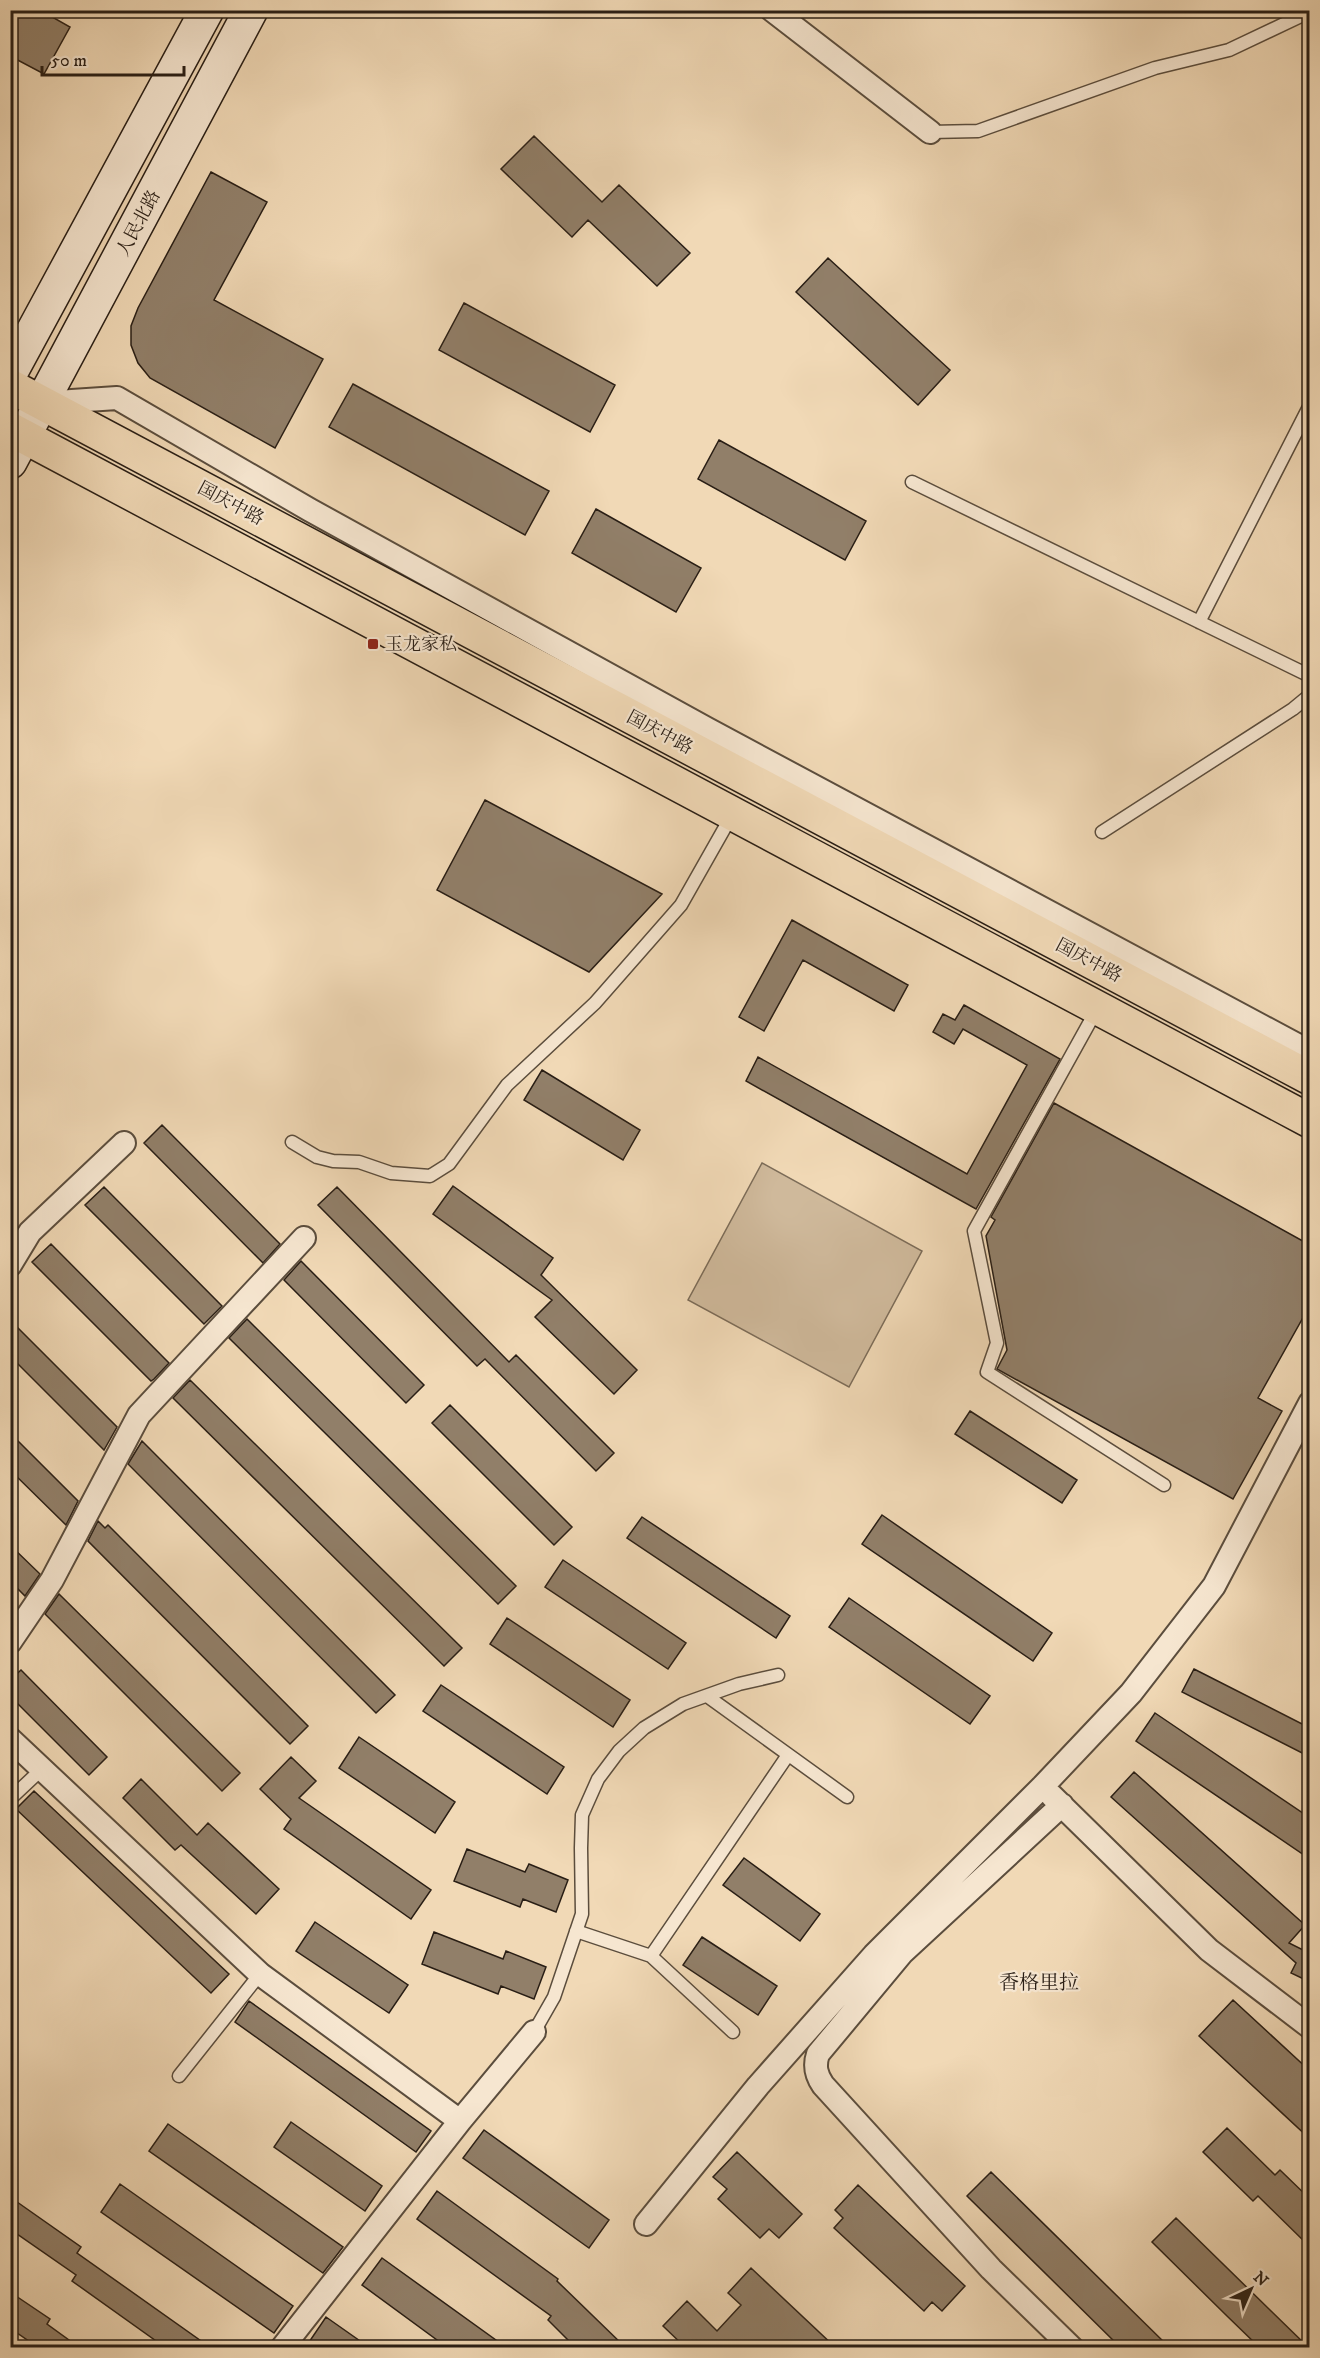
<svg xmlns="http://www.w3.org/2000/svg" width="1320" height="2358" font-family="'IM FELL DW Pica','Noto Serif SC',serif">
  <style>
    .green { fill: #cfb99b; stroke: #7c6c58; stroke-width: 1.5 }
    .building { fill: #917f69; stroke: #291e15; stroke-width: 1.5 }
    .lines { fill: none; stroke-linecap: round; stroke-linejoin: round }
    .lane-casing { stroke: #5b4d3d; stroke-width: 15 }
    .street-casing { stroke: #5b4d3d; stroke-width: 26 }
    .secondary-casing { stroke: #291e15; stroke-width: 36 }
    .primary-casing { stroke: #291e15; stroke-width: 36 }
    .lane { stroke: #f6e6d0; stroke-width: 12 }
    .street { stroke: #f6e6d0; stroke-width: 22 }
    .secondary { stroke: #f6e6d0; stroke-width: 33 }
    .primary { stroke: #f1d9b6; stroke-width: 33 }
    .poi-dot { fill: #8f2418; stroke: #f6e6d0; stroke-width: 2 }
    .labels { text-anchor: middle; stroke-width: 4.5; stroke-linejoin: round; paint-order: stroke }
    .street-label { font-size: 18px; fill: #291e15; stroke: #f6e6d0 }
    .poi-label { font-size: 18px; fill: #291e15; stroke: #f6e6d0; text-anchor: start }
    .neighbourhood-label { font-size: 20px; fill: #291e15; stroke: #f6e6d0 }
  </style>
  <rect width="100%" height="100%" fill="#f1d9b6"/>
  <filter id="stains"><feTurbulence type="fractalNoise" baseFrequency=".00333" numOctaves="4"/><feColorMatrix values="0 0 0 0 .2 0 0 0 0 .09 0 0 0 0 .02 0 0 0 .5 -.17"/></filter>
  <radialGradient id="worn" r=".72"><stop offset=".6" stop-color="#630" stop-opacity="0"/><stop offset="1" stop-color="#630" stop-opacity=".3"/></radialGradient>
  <path class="green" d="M762 1163 922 1251 849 1387 688 1300Z"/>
  <path class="building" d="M10 10H40L70 27 44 74 10 56Z
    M534 136 602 202 619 185 690 253 657 286 588 220 572 237 501 169Z
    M211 172 267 202 214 300 323 359 275 448 150 378 138 363 131 345V326L138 308Z
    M828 258 950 370 918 405 796 292Z
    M464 303 615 385 590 432 439 350Z
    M353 384 549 491 525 535 329 427Z
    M719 440 866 521 845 560 698 479Z
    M596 509 701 568 676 612 572 553Z
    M485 800 662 894 589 972 437 890Z
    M792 920 908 985 894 1011 803 960 764 1031 739 1017Z
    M964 1005 1060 1059 976 1209 746 1081 758 1057 967 1174 1027 1065 963 1029 954 1044 933 1032 943 1014 955 1020Z
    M542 1070 640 1130 623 1160 524 1100Z
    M1054 1103 1310 1245V1305L1258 1398 1282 1411 1233 1499 997 1369 1007 1350 986 1236 995 1220 991 1217Z
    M162 1125 280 1244 263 1263 144 1143Z
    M453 1186 553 1258 541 1275 637 1370 614 1394 535 1317 552 1300 433 1214Z
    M104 1187 222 1306 204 1324 85 1205Z
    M337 1187 509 1362 516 1355 614 1453 596 1471 485 1359 477 1366 318 1205Z
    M51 1244 169 1363 154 1379 151 1381 32 1262Z
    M301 1261 424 1385 406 1403 284 1280Z
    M247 1319 516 1586 498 1604 229 1338Z
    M10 1320 117 1427 104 1450 10 1356Z
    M190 1380 462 1648 444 1666 173 1398Z
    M450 1405 572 1527 554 1545 432 1423Z
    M970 1411 1077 1480 1062 1503 955 1434Z
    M10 1433 78 1501 66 1525 10 1470Z
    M142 1441 395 1695 376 1713 128 1464Z
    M882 1515 1052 1633 1033 1661 862 1544Z
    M642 1517 790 1616 776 1638 627 1538Z
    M98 1521 105 1528 108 1525 308 1726 290 1744 88 1541Z
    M10 1545 40 1574 25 1596 10 1581Z
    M563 1560 686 1643 668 1669 545 1587Z
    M59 1594 240 1773 222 1791 45 1614Z
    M849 1598 990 1696 970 1724 829 1627Z
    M507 1618 630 1700 613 1727 490 1644Z
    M1194 1669 1310 1728V1757L1182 1692Z
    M21 1670 107 1757 89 1775 10 1696V1680Z
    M441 1685 564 1767 547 1794 423 1711Z
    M1155 1713 1310 1818V1859L1136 1741Z
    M359 1737 455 1802 435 1833 339 1768Z
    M291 1757 316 1781 299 1798 431 1890 411 1919 284 1829 291 1819 260 1789Z
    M1134 1772 1305 1925 1289 1943 1303 1950 1310 1937V1982L1291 1973 1296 1963 1111 1797Z
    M141 1779 197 1835 208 1823 279 1889 256 1914 181 1845 175 1850 123 1798Z
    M34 1791 229 1974 211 1993 16 1809Z
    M467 1849 525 1872 529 1864 568 1880 556 1912 523 1899 520 1907 454 1881Z
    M744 1858 820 1914 800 1941 723 1885Z
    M315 1922 408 1985 389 2013 296 1951Z
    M434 1932 503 1959 506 1951 546 1967 534 1999 501 1986 498 1994 422 1964Z
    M702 1937 777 1986 758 2015 683 1965Z
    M1233 2000 1310 2071V2139L1199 2036Z
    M249 2001 431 2131 416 2152 235 2022Z
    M291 2122 382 2186 365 2211 274 2147Z
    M168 2124 343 2247 323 2273 149 2151Z
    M1227 2128 1275 2175 1280 2170 1310 2199V2247L1258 2196 1253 2201 1203 2152Z
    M484 2130 609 2220 589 2248 463 2158Z
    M737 2152 802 2214 779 2238 769 2229 760 2238 718 2199 727 2189 713 2177Z
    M991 2172 1170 2348H1121L967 2196Z
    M120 2184 293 2306 274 2333 101 2212Z
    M858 2185 965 2286 942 2311 932 2302 924 2311 834 2228 843 2218 835 2210Z
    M437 2191 558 2279 557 2281 626 2348H576L548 2320 551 2316 417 2219Z
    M10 2197 81 2247 77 2253 211 2348H166L72 2281 76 2275 10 2229Z
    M1176 2218 1270 2310 1309 2348H1260L1227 2316 1152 2242Z
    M382 2258 507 2348H448L362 2285Z
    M751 2268 836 2348H686L663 2326 687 2301 717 2331 741 2305 728 2293Z
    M10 2292 50 2319 47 2324 80 2348H39L10 2328Z
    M326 2317 370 2348H305Z"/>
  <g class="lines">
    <g class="lane-casing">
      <path id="lane" d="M930 132 978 131 1155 68 1229 50 1305 14 1310 16
        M912 482 1310 676
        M1199 622 1310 405
        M1102 832 1293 709 1310 695
        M1097 1009 974 1231 997 1343 987 1372 1164 1485
        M292 1142 317 1157 333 1161 359 1162 391 1173 430 1176 449 1164 507 1085 595 1003 681 905 732 815
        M707 1696 847 1797
        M10 1799 42 1769
        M576 1931 651 1956 733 2032
        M651 1956 788 1755
        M534 2032 554 1997 582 1914 581 1848 582 1815 598 1779 619 1751 644 1728 683 1704 739 1684 778 1675
        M179 2076 260 1974"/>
    </g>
    <g class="street-casing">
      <path id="street" d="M772 10 930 132
        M42 403 117 398 310 510 707 729 1310 1052
        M10 1265 30 1232 124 1143
        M10 1642 52 1580 139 1415 304 1238
        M10 1739 260 1974 460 2121
        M1052 1796 1209 1950 1310 2027
        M1062 1805 902 1953 818 2054C814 2066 816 2075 823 2085L991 2269 1072 2348
        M646 2224 758 2086 874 1955 1043 1786 1131 1693 1214 1586 1310 1403
        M282 2348 460 2121 534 2032"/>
    </g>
    <g class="secondary-casing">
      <path id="secondary" d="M10 374 207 10
        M10 462 251 10"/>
    </g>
    <g class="primary-casing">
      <path id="primary" d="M10 386 1310 1078
        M10 429 1310 1121"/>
    </g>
    <use href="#lane" class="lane"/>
    <use href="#street" class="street"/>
    <use href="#secondary" class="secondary"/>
    <use href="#primary" class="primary"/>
  </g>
  <rect class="poi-dot" x="367" y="638" width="12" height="12" rx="3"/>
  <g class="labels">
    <g class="street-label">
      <text transform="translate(138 223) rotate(-62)" y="6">人民北路</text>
      <text transform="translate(231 503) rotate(28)" y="6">国庆中路</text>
      <text transform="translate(660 732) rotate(28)" y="6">国庆中路</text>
      <text transform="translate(1089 960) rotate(28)" y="6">国庆中路</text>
    </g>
    <g class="poi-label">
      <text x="385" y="650">玉龙家私</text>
    </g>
    <g class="neighbourhood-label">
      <text x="1039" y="1989">香格里拉</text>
    </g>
  </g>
  <rect width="1320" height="2358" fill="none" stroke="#f1d9b6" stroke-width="36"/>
  <rect x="12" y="12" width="1296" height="2334" fill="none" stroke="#291e15" stroke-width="3"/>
  <rect x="18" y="18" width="1284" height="2322" fill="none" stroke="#291e15" stroke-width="1.5"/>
  <g transform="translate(1251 2289) rotate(44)" stroke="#f6e6d0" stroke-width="4.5" paint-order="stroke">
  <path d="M0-4.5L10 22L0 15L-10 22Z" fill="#291e15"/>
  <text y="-9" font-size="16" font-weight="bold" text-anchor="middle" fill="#291e15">N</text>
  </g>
  <path d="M42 66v9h142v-9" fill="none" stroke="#291e15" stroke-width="3"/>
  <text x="51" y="66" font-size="18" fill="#291e15" stroke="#f6e6d0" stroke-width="4.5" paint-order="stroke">50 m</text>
  <rect width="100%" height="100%" filter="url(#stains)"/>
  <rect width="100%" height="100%" fill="url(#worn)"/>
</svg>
